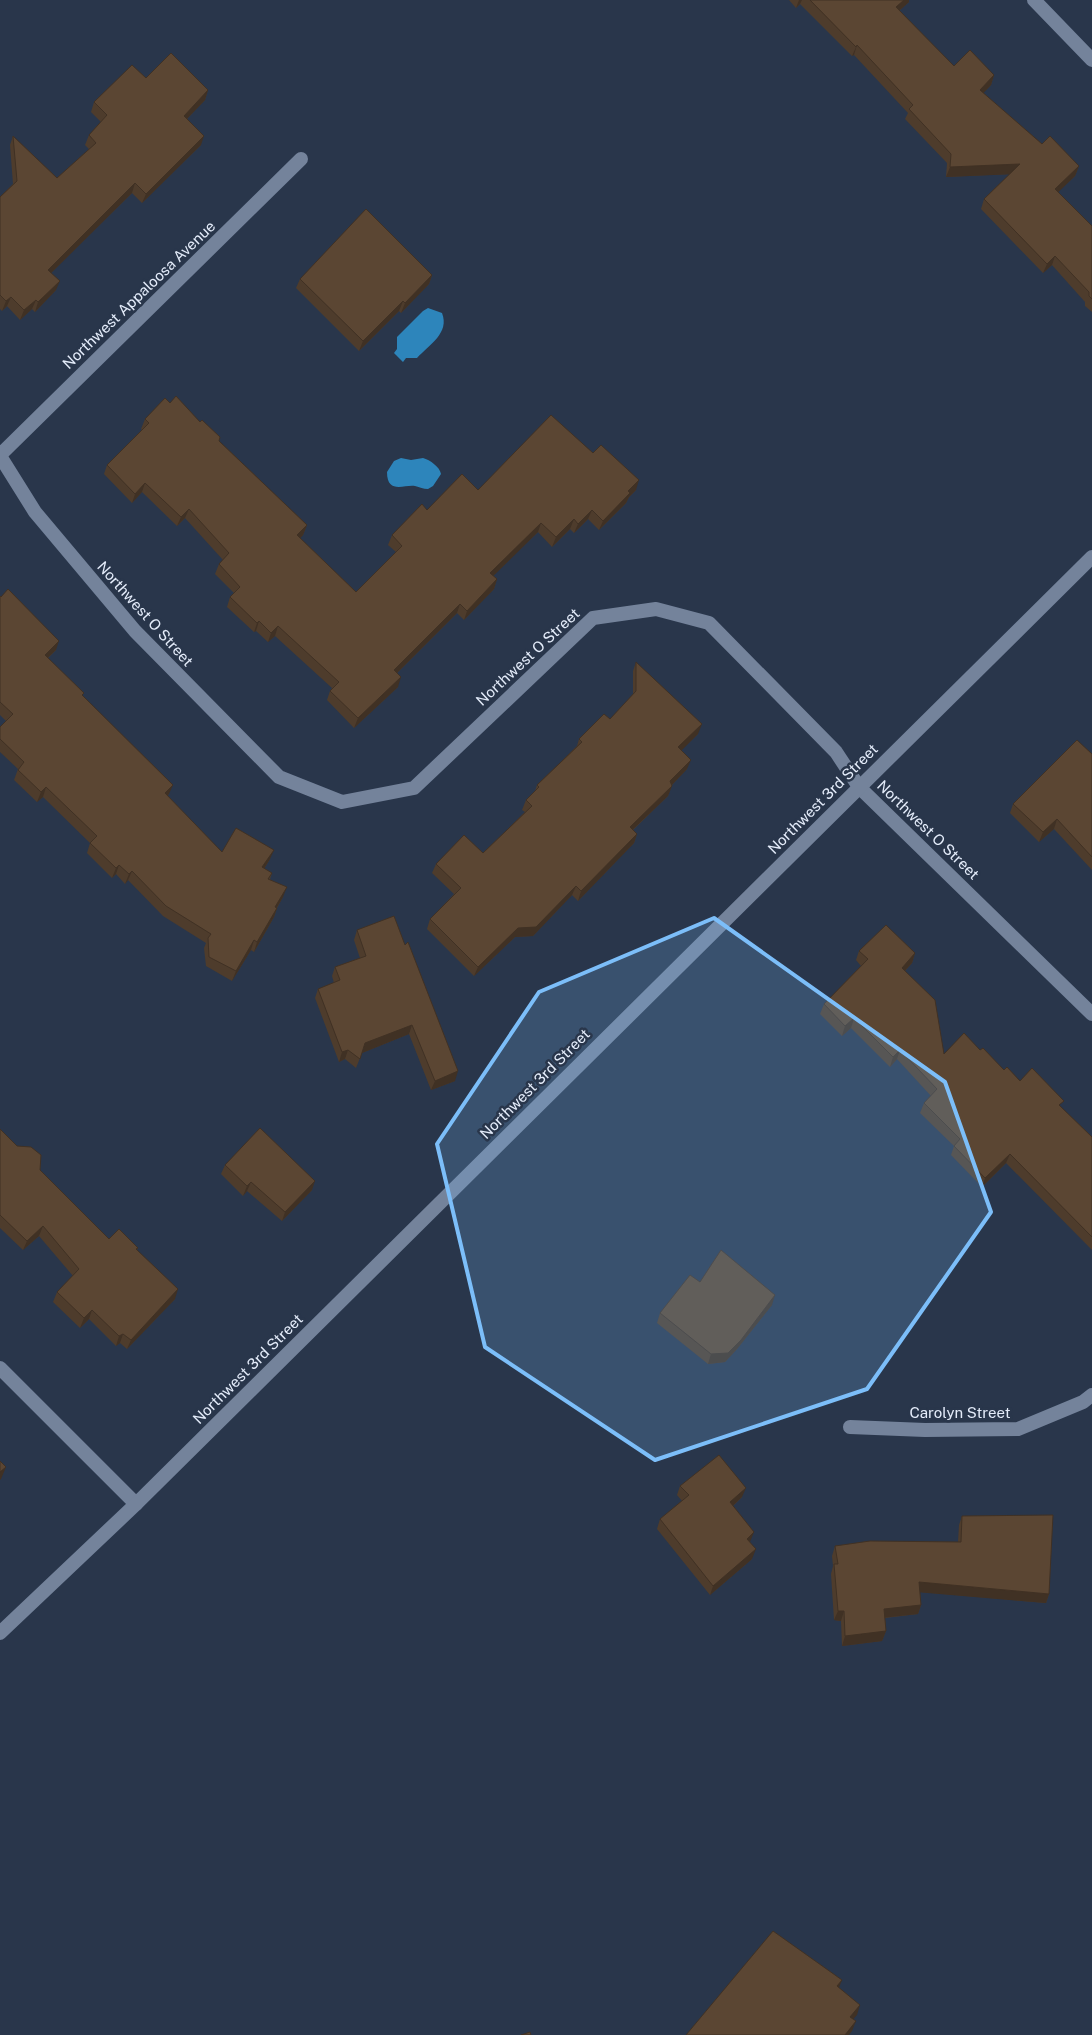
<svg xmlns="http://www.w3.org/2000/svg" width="1092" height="2035" font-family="'Public Sans',sans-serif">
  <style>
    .water { fill: #2d85bb }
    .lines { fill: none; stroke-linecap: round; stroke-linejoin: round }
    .minor { stroke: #74839b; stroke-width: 14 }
    .tertiary { stroke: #74839b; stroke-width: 14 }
    .wall { fill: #4e3c2c }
    .shaded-wall { fill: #403124 }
    .building { fill: #5b4633; stroke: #403124 }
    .marked { fill: #7cbef9; fill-opacity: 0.2; stroke: #7cbef9; stroke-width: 4; stroke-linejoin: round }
    .labels { text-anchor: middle; stroke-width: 5; stroke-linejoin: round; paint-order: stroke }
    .street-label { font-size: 15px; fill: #e4ecfa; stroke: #29364b }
  </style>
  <rect width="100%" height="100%" fill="#29364b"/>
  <path class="water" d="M428 308 442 313C450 333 429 345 417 358H406L403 362 394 353 397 349V337L423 311Z
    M401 458 411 460 423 458C430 460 440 467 441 474L433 486 428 489C423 489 420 487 415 486 405 484 387 495 387 472L394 461Z"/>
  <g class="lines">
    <path class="minor" d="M1034 0 1092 60
      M0 455 301 159
      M0 456 35 512 135 631 279 777 342 802 414 788 593 618 656 609 709 623 836 752 859 787 1092 1014
      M0 1368 136 1504
      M850 1427 925 1430 1018 1429 1083 1402 1092 1395"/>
    <path class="tertiary" d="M0 1633 136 1504 1092 557"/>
  </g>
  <path class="wall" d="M789 0H909V2L899 11 954 66 994 75 991 85 983 93 1042 144 1079 166 1075 176 1058 192 1092 226V312L1085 306V302L1052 265 1043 273 981 209 984 199 1010 174 946 177 947 163 905 119 908 113 854 55 852 56 800 4 796 8Z
    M146 78 208 90 205 100 187 119 201 145 142 203 132 193 51 273 56 290 35 312 32 309 20 320 7 306 2 311 0 309V197L13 184 10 145 13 136 57 178 89 149 85 145 89 135 101 122 91 112 94 102Z
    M432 275 429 284 401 313 399 311 359 351 296 288 300 279Z
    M170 403 219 441 307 525 303 535 300 538 356 592 396 552 388 545 392 535 427 510 478 490H636L629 497 626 503 599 530 588 519 574 533 570 529 552 547 538 532 493 576 497 579 494 589 464 620 457 613 397 673 398 687 354 728 327 700 330 691 332 688 275 636 268 642 256 631 254 632 227 607 230 597 234 593 215 574 219 564 223 560 185 518 177 526 142 492 132 503 104 474 107 465 142 430 141 429 145 419Z
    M0 596 56 650 48 658 169 794 167 796 222 852 270 859 264 869 272 873 270 879 283 897 277 908 274 917 254 952 251 950 232 981 206 966 204 948 206 943 163 916 128 880 125 884 116 874 112 878 87 853 90 843 43 797 37 802 14 780 18 769 0 752V727L6 721 0 715Z
    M636 662 698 734 681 750 687 769 672 785 668 796 633 830 637 834 634 843 578 901 572 895 533 936 515 937 474 976 427 929 430 919 454 894 432 873 436 864 483 853 525 812 522 810 526 800 535 791 537 785 577 746 579 739 610 719 633 695V671Z
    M1092 754V870L1054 829 1039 842 1010 813 1013 804Z
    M357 930 455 1081 431 1090 409 1034 362 1053 356 1068 345 1059 339 1062 315 998 318 989 334 983 332 976 335 967 360 958 354 940Z
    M859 951 915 953 912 963 905 971 944 1054 980 1050 1004 1070 1061 1107 1092 1137V1250L1006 1163 982 1187 951 1155 954 1146 920 1113 924 1103 931 1096 897 1059 890 1067 851 1028 842 1036 820 1014 824 1004 861 966 856 960Z
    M0 1129 40 1170 109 1239 138 1248 137 1250 175 1299 127 1349 120 1343 116 1346 89 1319 80 1328 53 1302 57 1292 73 1276 39 1236 23 1250 0 1228Z
    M225 1165 312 1190 282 1221 247 1191 243 1196 221 1174Z
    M700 1282 772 1305 737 1349 725 1362 708 1364 657 1323 660 1313Z
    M680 1486 742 1497 733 1506 750 1542 752 1559 710 1595 657 1529 660 1519 682 1501 677 1495Z
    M962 1516 1049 1594 1046 1603 920 1592 921 1605 918 1614 885 1618 886 1631 882 1641 842 1646 841 1621 834 1620 831 1574 833 1566 832 1556 835 1546 958 1542 959 1525Z"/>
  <path class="shaded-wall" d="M799 0H802L800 4 796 8Z
    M904 0H909V2L892 17 896 7Z
    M857 45 854 55 852 56 856 47Z
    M994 75 991 85 977 100 980 90Z
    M208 90 205 100 181 125 184 116Z
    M204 136 201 145 142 203 146 194Z
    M1020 164 1017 174 946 177 950 167Z
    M1079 166 1075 176 1051 199 1055 189Z
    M135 183 132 193 45 279 48 270Z
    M1055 256 1052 265 1043 273 1047 264Z
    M432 275 429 284 401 313 405 303Z
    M60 281 56 290 35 312 38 302Z
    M11 297 7 306 2 311 6 301Z
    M36 300 32 309 20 320 24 310Z
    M403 301 399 311 359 351 363 341Z
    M639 480 636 490 629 497 626 503 599 530 603 521 628 491Z
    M145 483 142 492 132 503 135 494Z
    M189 509 185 518 177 526 181 517Z
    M592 510 588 519 574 533 578 524Z
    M574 519 570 529 552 547 556 537Z
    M541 523 538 532 487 582 490 573Z
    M307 525 303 535 294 545 297 535Z
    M497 579 494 589 464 620 467 611Z
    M460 604 457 613 390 680 394 670Z
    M259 621 256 631 254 632 257 623Z
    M278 626 275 636 268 642 271 633Z
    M59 641 56 650 41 664 45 655Z
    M401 677 398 687 354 728 358 718Z
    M702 724 698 734 675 757 678 747Z
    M691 760 687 769 667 790 670 781Z
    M173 785 169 794 161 803 165 793Z
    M672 786 668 796 626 836 630 827Z
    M46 787 43 797 37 802 41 792Z
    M1057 819 1054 829 1039 842 1043 832Z
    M637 834 634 843 578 901 581 891Z
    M274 850 270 859 259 877 262 867Z
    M119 865 116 874 112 878 116 868Z
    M132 871 128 880 125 884 129 874Z
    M576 886 572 895 533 936 515 937 474 976 478 967 518 928Z
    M287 887 283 897 272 916 275 907Z
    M277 908 274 917 254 952 257 942Z
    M254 940 251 950 232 981 236 971Z
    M915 953 912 963 898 978 902 968Z
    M854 1018 851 1028 842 1036 845 1026Z
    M412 1025 409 1034 362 1053 365 1043Z
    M348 1050 345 1059 339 1062 342 1052Z
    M900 1050 897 1059 890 1067 893 1057Z
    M458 1071 455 1081 431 1090 435 1081Z
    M1010 1154 1006 1163 982 1187 985 1178Z
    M315 1181 312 1190 282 1221 285 1212Z
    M251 1182 247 1191 243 1196 247 1186Z
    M43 1226 39 1236 23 1250 27 1241Z
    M178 1289 175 1299 127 1349 131 1340Z
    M775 1295 772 1305 737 1349 725 1362 708 1364 711 1354Z
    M92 1310 89 1319 80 1328 84 1318Z
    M123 1334 120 1343 116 1346 119 1336Z
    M6 1467 1 1479 0 1480V1472Z
    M746 1488 742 1497 726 1512 730 1502Z
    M754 1532 750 1542 747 1539Z
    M756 1549 752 1559 710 1595 713 1586Z
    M919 1582 1049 1594 1046 1603 916 1592Z
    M921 1605 918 1614 881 1618 884 1609Z
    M838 1611H844L841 1621 834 1620Z
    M886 1631 882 1641 842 1646 845 1636Z
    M842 1980 838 1990 837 1986Z
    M860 2005 857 2015 846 2027 850 2017Z
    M856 2021 852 2031 849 2035H845Z"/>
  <path class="building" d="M810 0H904L896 7 954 66 970 50 994 75 980 90 1042 144 1050 136 1079 166 1055 189 1092 226V299L1089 296V292L1055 256 1047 264 984 199 1020 164 950 167 951 154 909 109 913 105 857 45 856 47Z
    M171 53 208 90 184 116 204 136 146 194 135 183 48 270 60 281 38 302 36 300 24 310 11 297 6 301 0 295V197L17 181 13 136 57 178 96 143 89 135 107 115 94 102 132 65 146 78Z
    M366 209 432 275 405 303 403 301 363 341 300 279Z
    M176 396 200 422 202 420 220 437 219 441 307 525 297 535 356 592 402 546 392 535 422 504 427 510 462 474 478 490 551 415 593 453 601 445 639 480 628 491 630 493 603 521 592 510 578 524 574 519 556 537 541 523 490 573 497 579 467 611 460 604 394 670 401 677 358 718 330 691 339 682 278 626 271 633 259 621 257 623 230 597 240 587 219 564 229 553 189 509 181 517 145 483 135 494 107 465 149 423 145 419 165 398 170 403Z
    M8 589 59 641 45 655 84 693 82 695 173 785 165 793 222 852 236 828 274 850 262 867 272 873 268 879 287 887 275 907 277 908 257 942 254 940 236 971 209 957 208 938 211 934 166 906 132 871 129 874 119 865 116 868 90 843 97 836 46 787 41 792 18 770 24 762 0 739V727L13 714 0 702V596L1 597Z
    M636 662 702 724 678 747 691 760 670 781 672 786 630 827 637 834 581 891 576 886 536 927 518 928 478 967 430 919 461 888 436 864 464 835 483 853 532 806 526 800 539 787 537 785 582 742 579 739 604 714 610 719 636 691Z
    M1077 740 1092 754V857L1057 819 1043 832 1013 804Z
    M394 916 405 945 408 942 458 1071 435 1081 412 1025 365 1043 360 1059 348 1050 342 1052 318 989 340 980 335 967 366 956 357 930Z
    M886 925 915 953 902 968 935 1000 944 1054 964 1033 980 1050 983 1048 1004 1070 1007 1067 1020 1081 1032 1068 1064 1101 1059 1105 1092 1137V1237L1010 1154 985 1178 954 1146 960 1139 924 1103 937 1089 900 1050 893 1057 854 1018 845 1026 824 1004 868 959 859 951Z
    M260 1128 315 1181 285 1212 251 1182 247 1186 225 1165Z
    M0 1129 17 1146 31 1147 41 1155 40 1170 109 1239 119 1229 138 1248 136 1249 178 1289 131 1340 123 1334 119 1336 92 1310 84 1318 57 1292 79 1269 43 1226 27 1241 0 1215Z
    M721 1250 775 1295 741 1340 728 1353 711 1354 660 1313 690 1275 700 1282Z
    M719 1455 746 1488 730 1502 754 1532 747 1539 756 1549 713 1586 660 1519 689 1495 680 1486Z
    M0 1461 6 1467 0 1472Z
    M1053 1515 1049 1594 919 1582 921 1605 884 1609 886 1631 845 1636 844 1611H838L834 1564H838L835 1546 870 1541 961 1542 962 1516Z
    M773 1931 842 1980 837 1986 860 2005 850 2017 856 2021 845 2035H686Z
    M530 2032 531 2035H521Z"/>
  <path class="marked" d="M714 918 945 1082 991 1212 867 1389 655 1460 485 1347 437 1144 539 992Z"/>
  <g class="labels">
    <g class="street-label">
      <text transform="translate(139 295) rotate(-44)" y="5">Northwest Appaloosa Avenue</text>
      <text transform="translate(145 614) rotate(48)" y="5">Northwest O Street</text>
      <text transform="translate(528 657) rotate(-43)" y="5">Northwest O Street</text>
      <text transform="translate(823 799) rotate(-45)" y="5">Northwest 3rd Street</text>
      <text transform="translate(928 830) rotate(44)" y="5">Northwest O Street</text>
      <text transform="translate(535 1084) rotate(-45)" y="5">Northwest 3rd Street</text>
      <text transform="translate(248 1369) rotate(-45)" y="5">Northwest 3rd Street</text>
      <text x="960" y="1418">Carolyn Street</text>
    </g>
  </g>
</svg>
